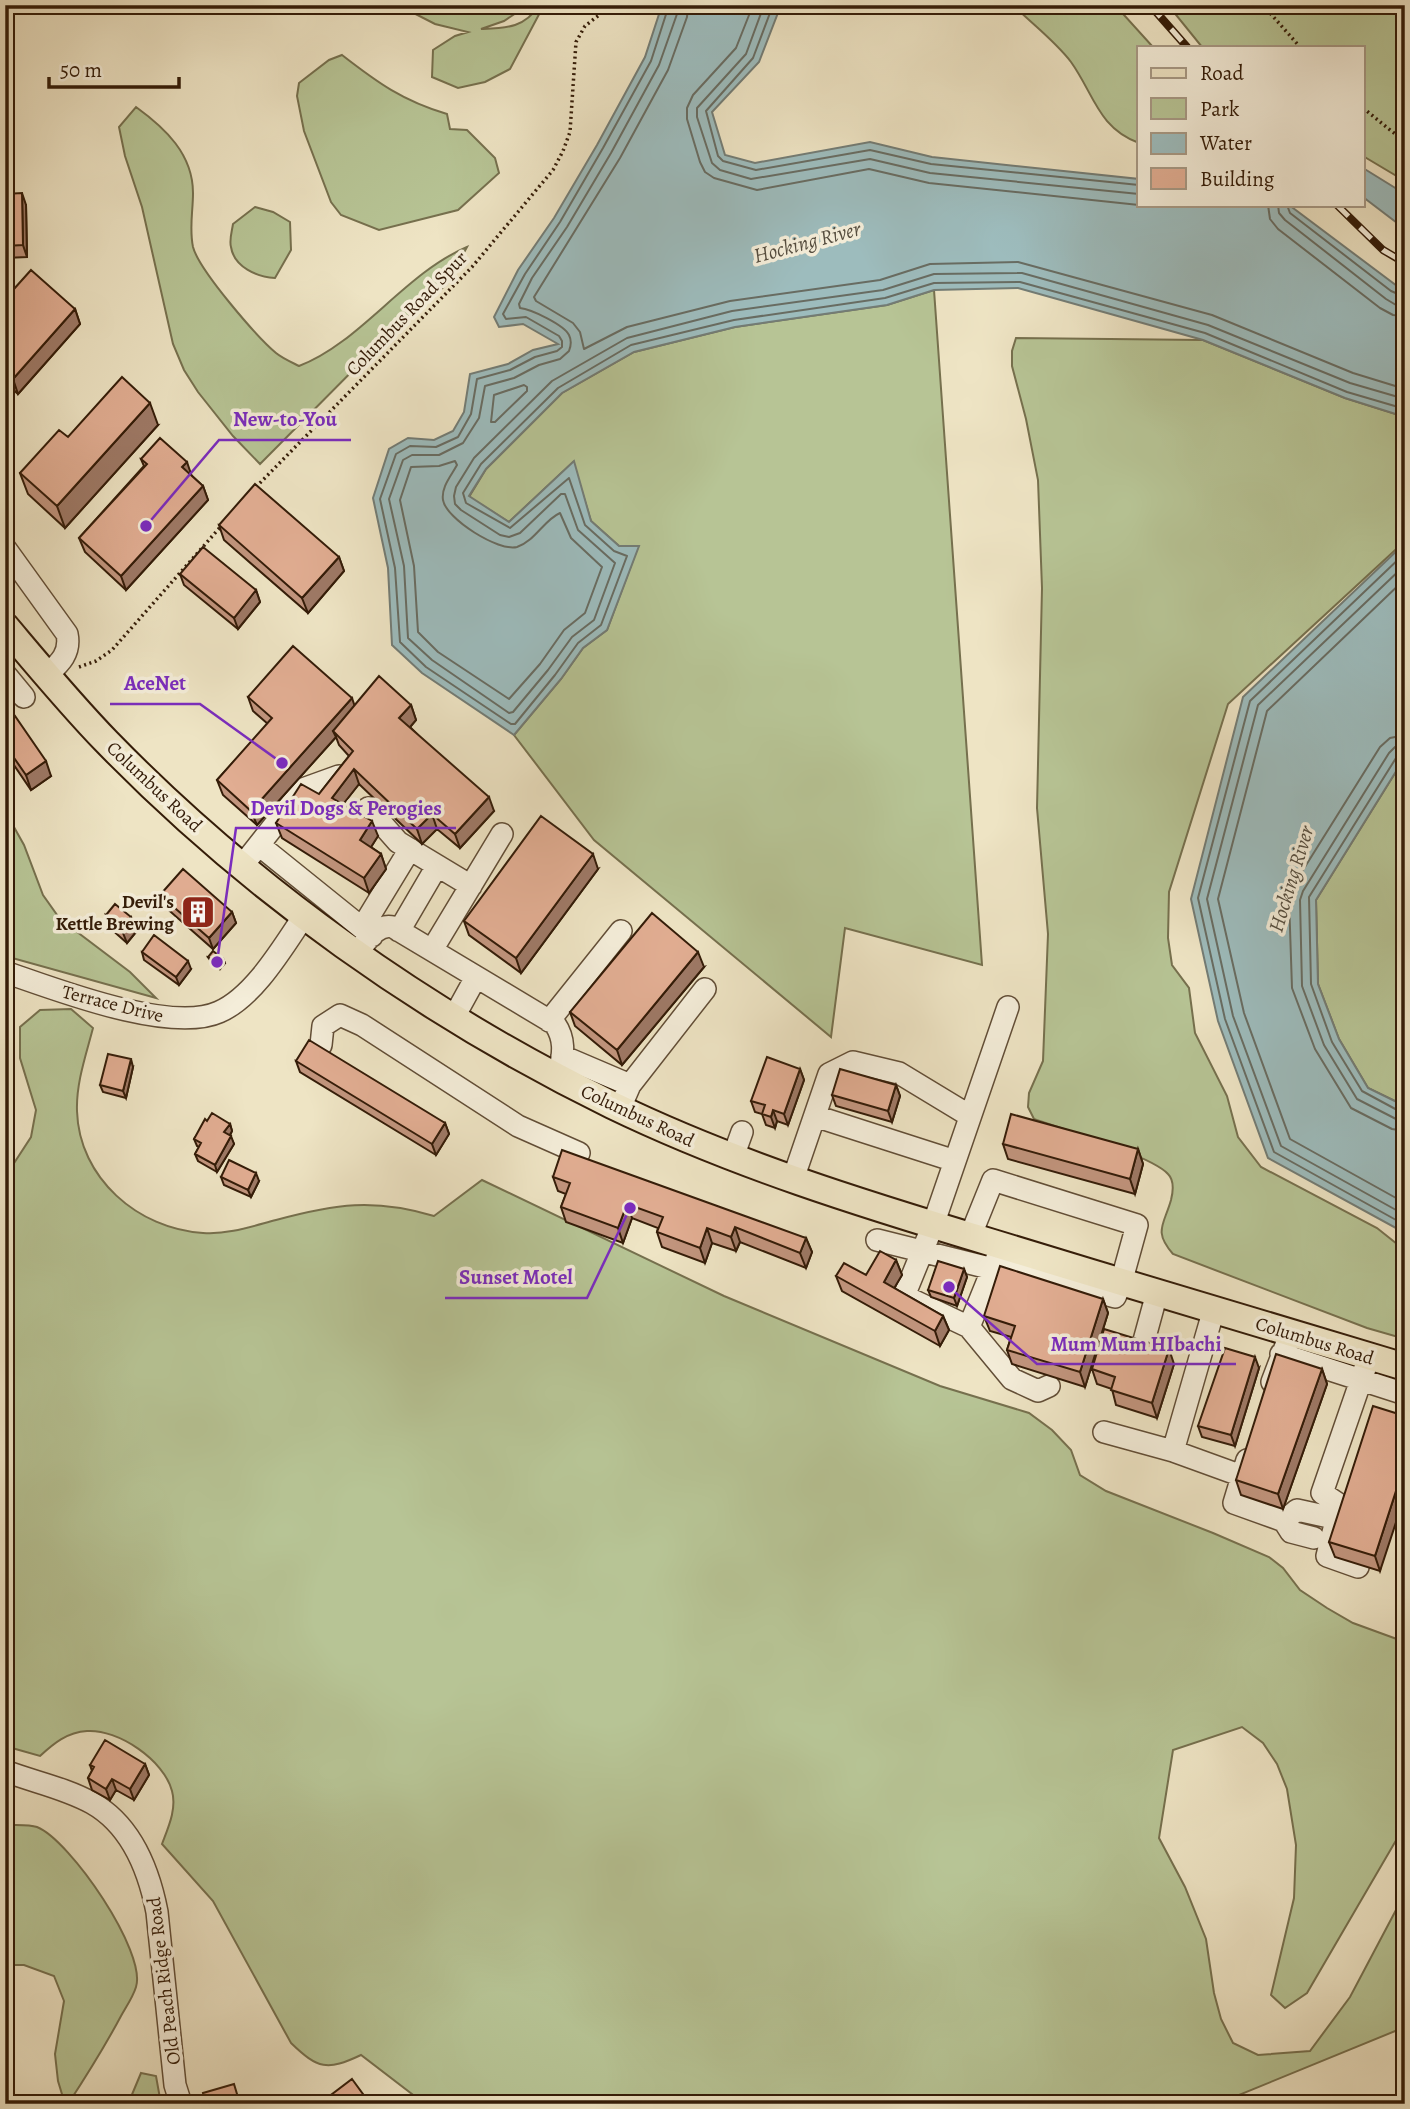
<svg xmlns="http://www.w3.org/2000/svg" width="1410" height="2109" font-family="Alegreya,serif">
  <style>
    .green { fill: #b7c495; stroke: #76704e; stroke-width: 2 }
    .water { fill: #9dbcbd; stroke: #737c75; stroke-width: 2 }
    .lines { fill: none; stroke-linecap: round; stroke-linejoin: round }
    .shore { stroke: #686c62; stroke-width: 2 }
    .minor-casing { stroke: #624e37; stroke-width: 24 }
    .major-casing { stroke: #341c08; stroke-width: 30 }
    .path { stroke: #341c08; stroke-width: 3.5; stroke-dasharray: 2 3.5; stroke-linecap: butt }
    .minor { stroke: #f4edd9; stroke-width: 21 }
    .major { stroke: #eee4c4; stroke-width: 26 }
    .rail-casing { stroke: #341c08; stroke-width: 8 }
    .rail { stroke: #f4edd9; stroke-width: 5; stroke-dasharray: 16; stroke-linecap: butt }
    .wall { fill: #c2957e; stroke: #341c08; stroke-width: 2 }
    .shaded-wall { fill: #9e7966; stroke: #341c08; stroke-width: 2 }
    .building { fill: #e1ad92; stroke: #341c08; stroke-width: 2 }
    .labels { text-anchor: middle; stroke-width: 7; stroke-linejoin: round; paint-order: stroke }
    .street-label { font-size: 19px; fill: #341c08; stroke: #f4edd9 }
    .poi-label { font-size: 19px; font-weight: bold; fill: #341c08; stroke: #f4edd9; text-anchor: end }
    .water-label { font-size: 21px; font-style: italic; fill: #544c3e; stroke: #f4edd9 }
    .leader { fill: none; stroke: #7b2cbf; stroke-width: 2.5 }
    .callout-dot { fill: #7b2cbf; stroke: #f4edd9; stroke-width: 2.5 }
    .callout-label { font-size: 21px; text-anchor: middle; font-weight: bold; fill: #7b2cbf; stroke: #f4edd9; stroke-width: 7; stroke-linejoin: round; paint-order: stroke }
  </style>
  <rect width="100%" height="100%" fill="#eee4c4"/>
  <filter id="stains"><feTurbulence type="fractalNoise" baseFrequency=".00286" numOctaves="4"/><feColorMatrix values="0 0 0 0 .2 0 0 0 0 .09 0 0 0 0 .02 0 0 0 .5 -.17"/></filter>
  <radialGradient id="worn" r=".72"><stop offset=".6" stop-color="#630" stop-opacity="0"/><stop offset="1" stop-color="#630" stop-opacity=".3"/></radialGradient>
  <path class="green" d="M398 5H528L504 21 481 29C506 28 525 28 539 5H544L510 69 485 82 458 88 432 77 433 50 455 36 468 32 435 24Z
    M1013 5H1115L1153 47H1139V143C1098 128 1094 94 1071 62 1055 41 1032 24 1013 5Z
    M1168 5H1405V181L1363 156V47H1202Z
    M342 55C378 83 403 101 447 114L450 129 467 130 495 158 499 173 458 210 379 230 341 215 331 202 304 131 297 96 299 83 329 60Z
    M136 107C165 128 193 154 193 193 193 212 189 228 193 247 199 270 256 336 276 353 282 358 291 362 299 366 360 343 405 273 467 247L447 284 397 326 260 464 233 436 198 392 184 370 173 344 142 207 125 156 119 127Z
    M255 207 273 212 290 222 291 250 275 278C257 277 234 267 231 247 229 240 232 231 233 224Z
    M934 290 982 965 845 928 831 1037 594 840 514 735 561 679 583 648 607 630 638 547 619 546 591 521 573 462 509 522 469 497 486 469 562 393 634 352 735 327 887 305Z
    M1016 338 1203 340 1345 398 1405 417V541L1228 704 1169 892 1168 938 1172 965 1189 988 1195 1033 1227 1096 1238 1137 1261 1167 1377 1228 1402 1248 1400 1286 1405 1287V1339L1367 1328 1173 1254C1153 1231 1164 1225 1171 1200 1173 1192 1175 1181 1168 1174 1152 1156 1062 1129 1034 1119L1028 1107 1029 1093 1043 1061 1048 934 1037 808 1042 588 1038 480 1026 419 1012 366V351Z
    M1405 757V1106L1368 1088 1339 1039 1318 984 1316 900Z
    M5 811 24 845 43 895 60 919 130 972 156 998 5 956Z
    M71 1009 93 1028C86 1055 76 1083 77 1111 79 1178 138 1229 203 1233 227 1235 253 1226 276 1220 335 1204 374 1198 434 1216L482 1180 724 1296 940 1386 1029 1413 1052 1430 1071 1450 1080 1475 1106 1491 1213 1533 1269 1557 1283 1568 1300 1590 1327 1608 1353 1623 1405 1642V1825L1307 1993 1285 2008 1271 1995 1294 1898 1296 1845 1287 1789 1277 1764 1263 1743 1242 1727 1173 1750 1159 1838 1185 1887 1206 1939 1214 1993 1221 2019 1233 2043 1258 2055 1310 2051 1350 1997 1405 1893V2027L1217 2104H425L361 2055C327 2071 318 2069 291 2043L213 1901 162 1844C168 1828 177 1809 172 1791 164 1760 118 1729 87 1731 67 1732 53 1744 40 1756L12 1748 5 1744V1177L31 1137 36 1110 20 1058V1027L40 1010Z
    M5 1825C15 1825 29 1824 37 1827 70 1840 147 1952 136 1987 133 1997 126 2007 121 2016 105 2046 87 2075 68 2104H65L58 2081 55 2054 64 2001 54 1976 24 1965H5Z
    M141 2073 156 2076 161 2104H128Z"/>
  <path class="water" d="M662 5H781L759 62 712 112 725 155 755 163 870 142 932 157 1139 179V205H1289L1405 292V417L1345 398 1203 340 1018 288 934 290 887 305 735 327 634 352 562 393 486 469 469 496 509 522 574 461 591 521 619 546H639L607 630 583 648 561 679 514 735 422 673 392 645 388 568 373 498 389 449 408 438 434 440 453 431 464 412 470 374 508 364 533 350 558 344 523 324 499 327 494 317 518 270 554 218 597 145 645 57Z
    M1363 168 1405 194V229L1363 197Z
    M1405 543V757L1316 900 1318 984 1339 1039 1368 1088 1405 1106V1233L1268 1158 1218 1021 1191 899 1243 697Z"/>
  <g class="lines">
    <path class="shore" d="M669 5 651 61 603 148 560 222 525 274 503 314 506 319 526 317 559 336 562 341V347L557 351 535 357 510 370 477 379 471 414 458 437 436 447 410 446 396 454 380 499 395 568 400 642 426 667 511 724H515L555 675 578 643 601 625 627 556 614 551 585 525 569 478 510 528 466 503 463 493 481 464 558 388 631 345 734 320 885 298 934 283 1020 282 1205 333 1347 392 1405 409
      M677 5V14L659 65 611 153 567 227 532 278 519 304 520 308C531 309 564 325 569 335 572 341 571 346 569 351L560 359 539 365 514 378 485 386 479 418 463 443 439 455H412L403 460 389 499 404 566 408 638 432 660 509 713 513 712 548 670 572 637 594 620 615 563 578 530 565 494H561L520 533 509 537 500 535 461 510 455 504 454 496 456 487 474 458 552 381 627 338 732 311 883 290 934 274 1022 273 1208 325 1350 383 1405 399
      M688 5 687 17 668 70 620 158 534 297 536 301 573 323 580 332 584 349 627 327 730 301 880 280 930 264 1018 262 1212 315 1353 373 1405 389
      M753 5 736 48 693 95 687 108V119L700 162 705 172 714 178 757 190 869 169 929 183 1139 205
      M764 5 746 54 697 108V117L712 163 720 170 751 179 870 159 930 173 1139 194
      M773 5 753 58 706 111 718 156 723 161 756 170 870 150 931 164 1139 185
      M1268 205 1270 219 1278 229 1380 308 1393 315 1405 316
      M1278 205 1279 213 1285 220 1386 299 1396 305 1405 306
      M1287 205 1290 213 1391 291 1405 297
      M524 385 527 387V391L495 422H491L494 395Z
      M455 461 457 465C451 476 441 487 443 500 446 519 499 552 517 547 535 541 544 520 560 513L571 538 602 567 585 613 564 630 540 664 509 699 438 652 418 632 414 566 400 500 411 467 439 466Z
      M1405 553 1250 701 1198 898 1225 1019 1274 1152 1405 1225
      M1405 565 1258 705 1207 899 1233 1016 1281 1146 1405 1215
      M1405 579 1267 711 1218 899 1244 1013 1290 1139 1405 1203
      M1405 735 1390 738 1380 747 1293 886 1289 899 1292 988 1315 1049 1351 1108 1392 1129 1405 1131
      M1405 745 1395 747 1389 753 1303 891 1300 900 1302 986 1324 1045 1357 1099 1396 1119 1405 1120
      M1405 754 1396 758 1309 897 1311 984 1332 1042 1362 1091 1399 1111 1405 1112"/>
    <g class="minor-casing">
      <path id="minor" d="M5 548 67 634C71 653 60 663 47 675
        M5 674 24 697
        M368 808 398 842 471 886
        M259 845 372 936
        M250 856 303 789 339 776
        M362 928 410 849
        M399 931 437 866
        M432 950 502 834
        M357 953C366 942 377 923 393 927L555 1024C567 1042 562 1057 559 1077
        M5 972C55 989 170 1034 219 1012 254 997 283 947 304 916
        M454 1017 476 977
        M549 1021 621 931
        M321 1045 323 1026 340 1015 362 1025 518 1126 579 1153
        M562 1056 630 1085
        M620 1108 630 1085 705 989
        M815 1116 955 1161
        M733 1157 742 1132
        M793 1179 829 1074 853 1062 899 1073 970 1116
        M877 1240 993 1269 1006 1267 1115 1297 1121 1283 1137 1225 993 1180 970 1237
        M997 1258 969 1327 1012 1379 1038 1391 1049 1386
        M969 1327 904 1296 933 1225 1008 1007
        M1142 1348 1157 1293
        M1281 1354 1405 1394
        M1272 1382 1291 1332
        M1104 1432 1173 1451 1242 1476
        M1173 1451 1214 1309
        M1247 1460 1234 1503 1284 1521 1291 1532 1314 1538
        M1284 1521 1297 1510 1338 1519
        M1358 1567 1327 1556 1340 1505 1322 1493 1369 1357
        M5 1771C34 1782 65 1788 92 1803 131 1825 149 1871 157 1912L175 2085 181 2104"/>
    </g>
    <g class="major-casing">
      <path id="major" d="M5 626C38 665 71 705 107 742 251 890 426 1014 612 1105 734 1164 863 1204 993 1243 1130 1285 1267 1326 1405 1367"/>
    </g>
    <path class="path" d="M1263 5 1300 47
      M1363 108 1405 142
      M256 487 472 267 553 170 563 151 570 132 576 42 585 26 612 5
      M79 667 96 661 112 650 223 524"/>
    <use href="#minor" class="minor"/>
    <use href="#major" class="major"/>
    <g class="rail-casing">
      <path id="rail" d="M1150 5 1187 47
        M1337 205 1383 250 1405 263"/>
    </g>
    <use href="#rail" class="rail"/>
  </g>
  <path class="wall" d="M5 194 26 205 27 257 5 258Z
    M5 299 75 309 80 324 18 394 5 382Z
    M158 425 65 528 28 494 20 473 68 437Z
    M141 459 191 475 203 486 208 500 126 590 85 552 79 538 144 466Z
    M219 525 339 557 344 571 308 613 224 540Z
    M180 574 256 590 260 602 238 629 184 585Z
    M248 697 354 706 411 705 416 720 410 727 494 811 460 848 437 829 422 844 359 784 343 804 378 836 371 847 381 854 386 869 369 893 282 838 276 823 319 794 349 756 339 745 336 737 257 825 223 795 217 780 268 724 253 711Z
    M5 713 51 776 31 790 5 752Z
    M598 869 521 973 469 935 464 921Z
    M160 895 232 912 236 923 213 949 164 906Z
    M106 915 136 932 127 943 111 929Z
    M142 952 191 969 179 985 144 960Z
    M208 957 223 959 225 963 220 969 210 960Z
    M704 967 622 1065 575 1026 570 1012Z
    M296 1061 445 1123 449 1134 436 1155 300 1072Z
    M133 1067 126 1098 103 1092 100 1085Z
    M800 1069 804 1080 788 1125 777 1121 775 1128 766 1125 762 1114 755 1112 751 1101Z
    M896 1085 900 1096 892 1122 836 1106 832 1095Z
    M207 1121 230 1124 232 1131 230 1136 234 1144 217 1172 198 1161 195 1154 199 1147 197 1146 194 1139Z
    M1003 1144 1138 1149 1143 1164 1135 1194 1008 1159Z
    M221 1177 259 1181 251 1197 224 1185Z
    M553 1177 806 1238 812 1252 806 1268 740 1242 736 1251 712 1243 705 1263 662 1247 657 1232 658 1228 632 1218 623 1243 566 1222 561 1207 566 1194 558 1191Z
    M896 1260 902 1275 894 1288 943 1316 949 1330 940 1346 842 1291 836 1276 866 1275Z
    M964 1269 967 1277 957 1306 931 1297 928 1290Z
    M1103 1299 1108 1313 1085 1387 1012 1364 1007 1350 1011 1337 990 1331 984 1316Z
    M1174 1364 1157 1418 1116 1405 1112 1389 1097 1384 1092 1369Z
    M1259 1368 1235 1446 1202 1437 1198 1426Z
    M1322 1369 1327 1384 1283 1509 1241 1495 1236 1480Z
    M1405 1416 1380 1571 1335 1557 1329 1542Z
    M145 1764 149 1775 134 1800 116 1790 110 1800 92 1790 88 1778 92 1771 90 1765Z
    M5 2021 9 2077 5 2078Z"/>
  <path class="shaded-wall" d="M22 193 26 205 27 257 23 245Z
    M75 309 80 324 18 394 13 379Z
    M150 403 158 425 65 528 57 506Z
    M187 462 192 477 182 467Z
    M203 486 208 500 126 590 121 576Z
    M339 557 344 571 308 613 302 598Z
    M256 590 260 602 238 629 234 618Z
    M352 698 357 713 333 731 336 737 257 825 251 811Z
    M411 705 416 720 405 733 399 718Z
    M46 761 51 776 31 790 26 775Z
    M354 769 359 784 337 812 332 798Z
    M489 797 494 811 460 848 455 834Z
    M432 814 437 829 422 844 417 829Z
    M372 821 378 836 366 855 360 840Z
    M381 854 386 869 369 893 364 878Z
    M593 854 598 869 521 973 516 958Z
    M232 912 236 923 213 949 209 938Z
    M131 917 136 932 127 943 121 928Z
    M698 952 704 967 622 1065 617 1050Z
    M223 959 225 963 220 969 218 965Z
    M188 961 191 969 179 985 176 977Z
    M131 1059 133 1067 126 1098 123 1091Z
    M800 1069 804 1080 788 1125 784 1114Z
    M896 1085 900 1096 892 1122 888 1111Z
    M773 1110 777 1121 775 1128 771 1117Z
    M445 1123 449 1134 436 1155 432 1144Z
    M230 1124 232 1131 227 1140 224 1132Z
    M231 1136 234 1144 217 1172 215 1165Z
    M1138 1149 1143 1164 1135 1194 1130 1179Z
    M256 1173 259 1181 251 1197 248 1190Z
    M627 1204 632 1218 623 1243 618 1228Z
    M735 1227 740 1242 736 1251 731 1237Z
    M707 1228 712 1243 705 1263 700 1248Z
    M806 1238 812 1252 806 1268 800 1253Z
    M896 1260 902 1275 889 1297 884 1282Z
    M964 1269 967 1277 957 1306 954 1298Z
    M1103 1299 1108 1313 1085 1387 1080 1372Z
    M943 1316 949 1330 940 1346 935 1331Z
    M1169 1349 1174 1364 1157 1418 1152 1403Z
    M1255 1357 1259 1368 1235 1446 1231 1435Z
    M1322 1369 1327 1384 1283 1509 1278 1494Z
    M1405 1463V1495L1380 1571 1375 1556Z
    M145 1764 149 1775 134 1800 130 1789Z
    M112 1779 116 1790 110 1800 106 1789Z
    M5 2021 9 2077 5 2067Z"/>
  <path class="building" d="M22 193 23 245 5 246V194Z
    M31 270 75 309 13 379 5 373V299Z
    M122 377 150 403 57 506 20 473 59 430 68 437Z
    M160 438 187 462 182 467 203 486 121 576 79 538 147 464 141 459Z
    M255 484 339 557 302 598 219 525Z
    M203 547 256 590 234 618 180 574Z
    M293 646 352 698 251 811 217 780 272 718 248 697Z
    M379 676 411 705 399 718 489 797 455 834 432 814 417 829 354 769 332 798 372 821 360 840 381 854 364 878 276 823 301 784 319 794 353 751 333 731Z
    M5 713 10 720 15 716 46 761 26 775 5 745Z
    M541 816 593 854 516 958 464 921Z
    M183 869 232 912 209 938 160 895Z
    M115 904 131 917 121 928 106 915Z
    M652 913 698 952 617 1050 570 1012Z
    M154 935 188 961 176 977 142 952Z
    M213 951 223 959 218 965 208 957Z
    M309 1040 445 1123 432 1144 296 1061Z
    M108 1054 131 1059 123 1091 100 1085Z
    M767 1057 800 1069 784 1114 773 1110 771 1117 762 1114 765 1105 751 1101Z
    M840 1069 896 1085 888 1111 832 1095Z
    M212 1113 230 1124 224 1132 231 1136 215 1165 195 1154 201 1143 194 1139 205 1119 207 1121Z
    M1011 1114 1138 1149 1130 1179 1003 1144Z
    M562 1150 806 1238 800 1253 735 1227 731 1237 707 1228 700 1248 657 1232 663 1217 627 1204 618 1228 561 1207 570 1183 553 1177Z
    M229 1160 256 1173 248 1190 221 1177Z
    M880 1251 896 1260 884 1282 943 1316 935 1331 836 1276 844 1263 866 1275Z
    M938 1261 964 1269 954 1298 928 1290Z
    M1000 1266 1103 1299 1080 1372 1007 1350 1015 1326 984 1316Z
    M1104 1329 1169 1349 1152 1403 1111 1390 1115 1377 1092 1369Z
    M1225 1348 1255 1357 1231 1435 1198 1426Z
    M1276 1354 1322 1369 1278 1494 1236 1480Z
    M1373 1406 1405 1416V1463L1375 1556 1329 1542Z
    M105 1740 145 1764 130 1789 112 1779 106 1789 88 1778 94 1767 90 1765Z
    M352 2079 368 2101 365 2104H319Z
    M234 2084 240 2104H214V2102L206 2104 203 2093Z"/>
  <defs>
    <g id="building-square" transform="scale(1.75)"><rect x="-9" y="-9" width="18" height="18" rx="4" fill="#8f2418" stroke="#f4edd9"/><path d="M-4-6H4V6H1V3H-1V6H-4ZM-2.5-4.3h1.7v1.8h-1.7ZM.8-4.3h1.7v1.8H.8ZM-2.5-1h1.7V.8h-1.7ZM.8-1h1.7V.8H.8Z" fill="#fff"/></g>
  </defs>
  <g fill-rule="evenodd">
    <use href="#building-square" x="198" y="912"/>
  </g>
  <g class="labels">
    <g class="street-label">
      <text transform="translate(406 313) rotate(-46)" y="7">Columbus Road Spur</text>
      <text transform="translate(155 786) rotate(43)" y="7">Columbus Road</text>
      <text transform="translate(113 1003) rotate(14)" y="7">Terrace Drive</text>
      <text transform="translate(638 1115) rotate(25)" y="7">Columbus Road</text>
      <text transform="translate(1315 1340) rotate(17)" y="7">Columbus Road</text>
      <text transform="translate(163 1981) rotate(-97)" y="7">Old Peach Ridge Road</text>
    </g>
    <g class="poi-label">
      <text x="174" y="908">Devil's<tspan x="174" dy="22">Kettle Brewing</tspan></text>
    </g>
    <g class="water-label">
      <text transform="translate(807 242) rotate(-15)" y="7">Hocking River</text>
      <text transform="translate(1291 879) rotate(-73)" y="7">Hocking River</text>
    </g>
  </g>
  <path class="leader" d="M146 526L219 440H351M282 763L200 704H110M217 962L236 828H456M630 1208L587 1298H445M949 1287L1037 1364H1236"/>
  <g class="callout-dot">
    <circle cx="146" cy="526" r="7"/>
    <circle cx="282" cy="763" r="7"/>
    <circle cx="217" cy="962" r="7"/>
    <circle cx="630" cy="1208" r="7"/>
    <circle cx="949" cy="1287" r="7"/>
  </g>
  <g class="callout-label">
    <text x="285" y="426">New-to-You</text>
    <text x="155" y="690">AceNet</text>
    <text x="346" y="815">Devil Dogs &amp; Perogies</text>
    <text x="516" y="1284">Sunset Motel</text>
    <text x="1136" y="1351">Mum Mum HIbachi</text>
  </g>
  <rect width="1410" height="2109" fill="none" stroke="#eee4c4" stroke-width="28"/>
  <rect x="7" y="7" width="1396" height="2095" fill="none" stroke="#341c08" stroke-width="3.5"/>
  <rect x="14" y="14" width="1382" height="2081" fill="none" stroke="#341c08" stroke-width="2"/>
  <rect x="1137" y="46" width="228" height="161" fill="#f4edd9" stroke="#a79985" stroke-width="2"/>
  <rect x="1151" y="68" width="35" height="10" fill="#eee4c4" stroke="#a79985" stroke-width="2"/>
  <text x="1200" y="80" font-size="21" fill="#341c08">Road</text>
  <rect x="1151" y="98" width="35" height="21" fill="#b7c495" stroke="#a79985" stroke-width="2"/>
  <text x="1200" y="116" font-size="21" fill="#341c08">Park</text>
  <rect x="1151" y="133" width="35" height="21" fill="#9dbcbd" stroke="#a79985" stroke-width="2"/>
  <text x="1200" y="150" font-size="21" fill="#341c08">Water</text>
  <rect x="1151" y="168" width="35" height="21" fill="#e1ad92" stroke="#a79985" stroke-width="2"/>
  <text x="1200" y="186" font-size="21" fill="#341c08">Building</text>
  <path d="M49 77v10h130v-10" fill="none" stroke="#341c08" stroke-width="3.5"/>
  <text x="60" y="77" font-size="21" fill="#341c08" stroke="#f4edd9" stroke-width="5" paint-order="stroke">50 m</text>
  <rect width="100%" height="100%" filter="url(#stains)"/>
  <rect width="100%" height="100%" fill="url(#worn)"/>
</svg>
